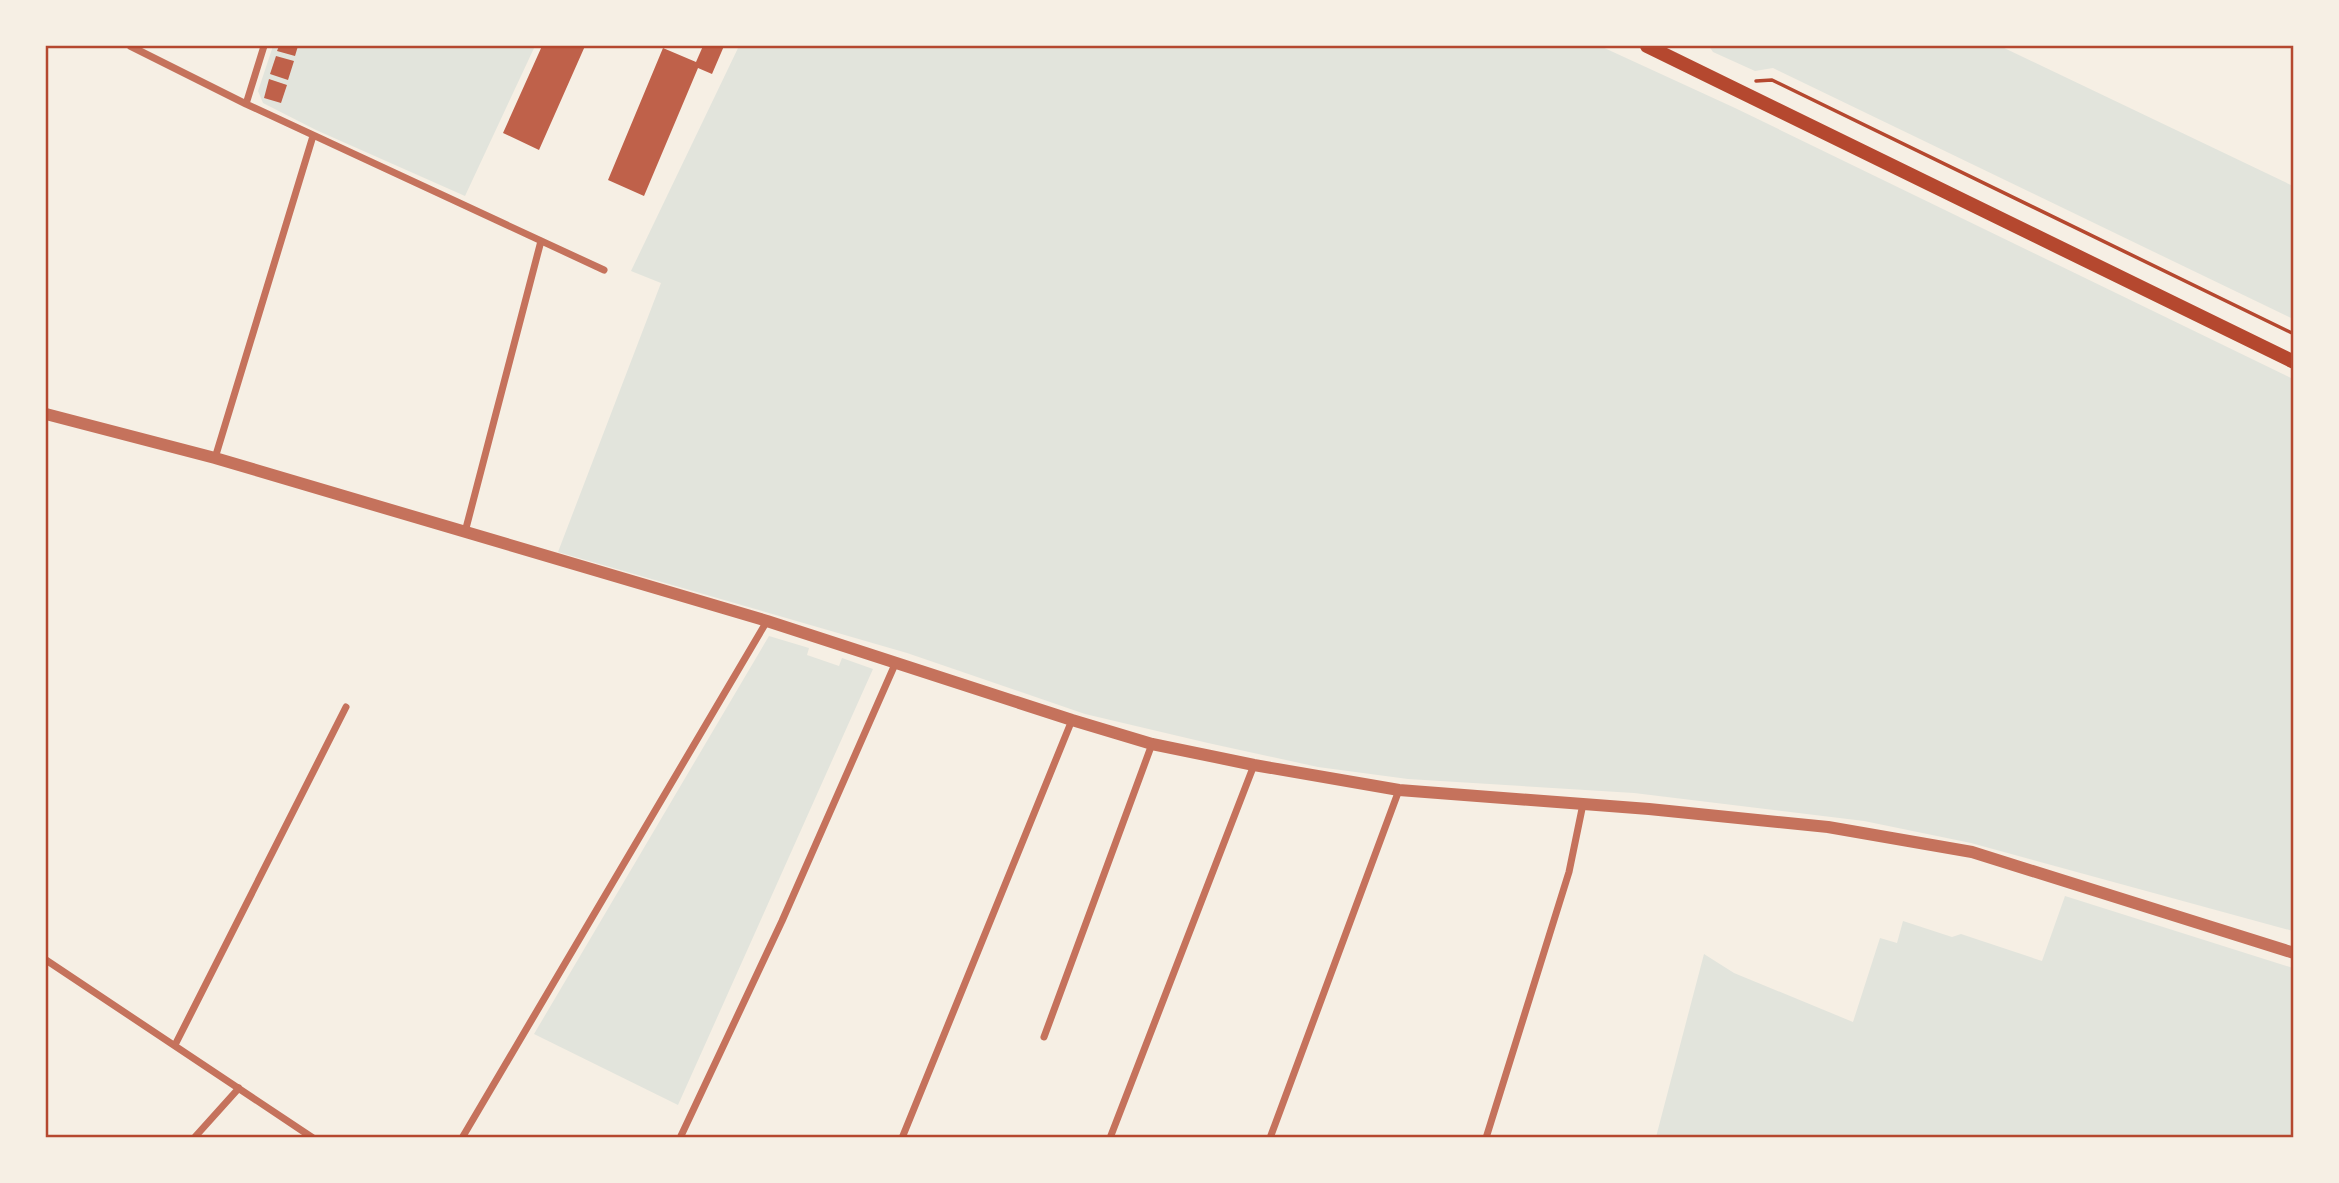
<svg xmlns="http://www.w3.org/2000/svg" width="2339" height="1183" font-family="'Titillium Web',sans-serif">
  <style>
    .green { fill: #e2e4dc }
    .building { fill: #bf614a }
    .lines { fill: none; stroke-linecap: round; stroke-linejoin: round }
    .path { stroke: #b5482f; stroke-width: 3.5 }
    .minor { stroke: #c5725c; stroke-width: 7 }
    .tertiary { stroke: #c5725c; stroke-width: 12 }
    .secondary { stroke: #b5482f; stroke-width: 14 }
    .neatline { fill: none; stroke: #b5482f; stroke-width: 2.5 }
  </style>
  <rect width="100%" height="100%" fill="#f6efe4"/>
  <path class="green" d="M273 46H535L465 196 316 130 263 103 258 91Z
    M739 46H1600L1735 108 2293 379V931L1971 843 1864 821 1634 793 1408 779 1318 767 1208 743 1085 714 907 653 558 552 661 283 631 271Z
    M1709 46H1997L2002 47 2293 186V319L1773 68 1755 71 1713 52Z
    M769 636 809 648 807 655 839 666 842 658 873 669 678 1105 534 1034Z
    M2065 896 2293 968V1137H1656L1704 954 1734 973 1853 1022 1880 938 1897 943 1903 921 1952 937 1961 934 2042 961Z"/>
  <path class="building" d="M279 46H298L295 56 277 51Z
    M542 46H585L539 150 503 133Z
    M703 46H724L712 74 698 68 644 196 608 180 663 48 696 62Z
    M276 56 294 61 288 80 270 74Z
    M269 79 287 85 281 103 264 98Z"/>
  <g class="lines">
    <path class="path" d="M1756 81 1772 80 2294 334"/>
    <path class="minor" d="M130 46 246 104 604 270
      M246 104 264 46
      M215 458 313 136
      M465 532 541 241
      M46 960 313 1138
      M1044 1037 1152 744
      M175 1045 346 707
      M194 1138 239 1088
      M462 1138 767 621
      M680 1138 782 921 896 662
      M902 1138 1072 720
      M1110 1138 1254 765
      M1270 1138 1399 790
      M1486 1138 1569 872 1583 804"/>
    <path class="tertiary" d="M46 414 215 458 767 621 1072 720 1152 744 1254 765 1399 790 1649 809 1828 827 1972 852 2294 953"/>
    <path class="secondary" d="M1647 46 2294 362"/>
  </g>
  <rect width="2339" height="1183" fill="none" stroke="#f6efe4" stroke-width="94"/>
  <rect x="47" y="47" width="2245" height="1089" class="neatline"/>
</svg>
